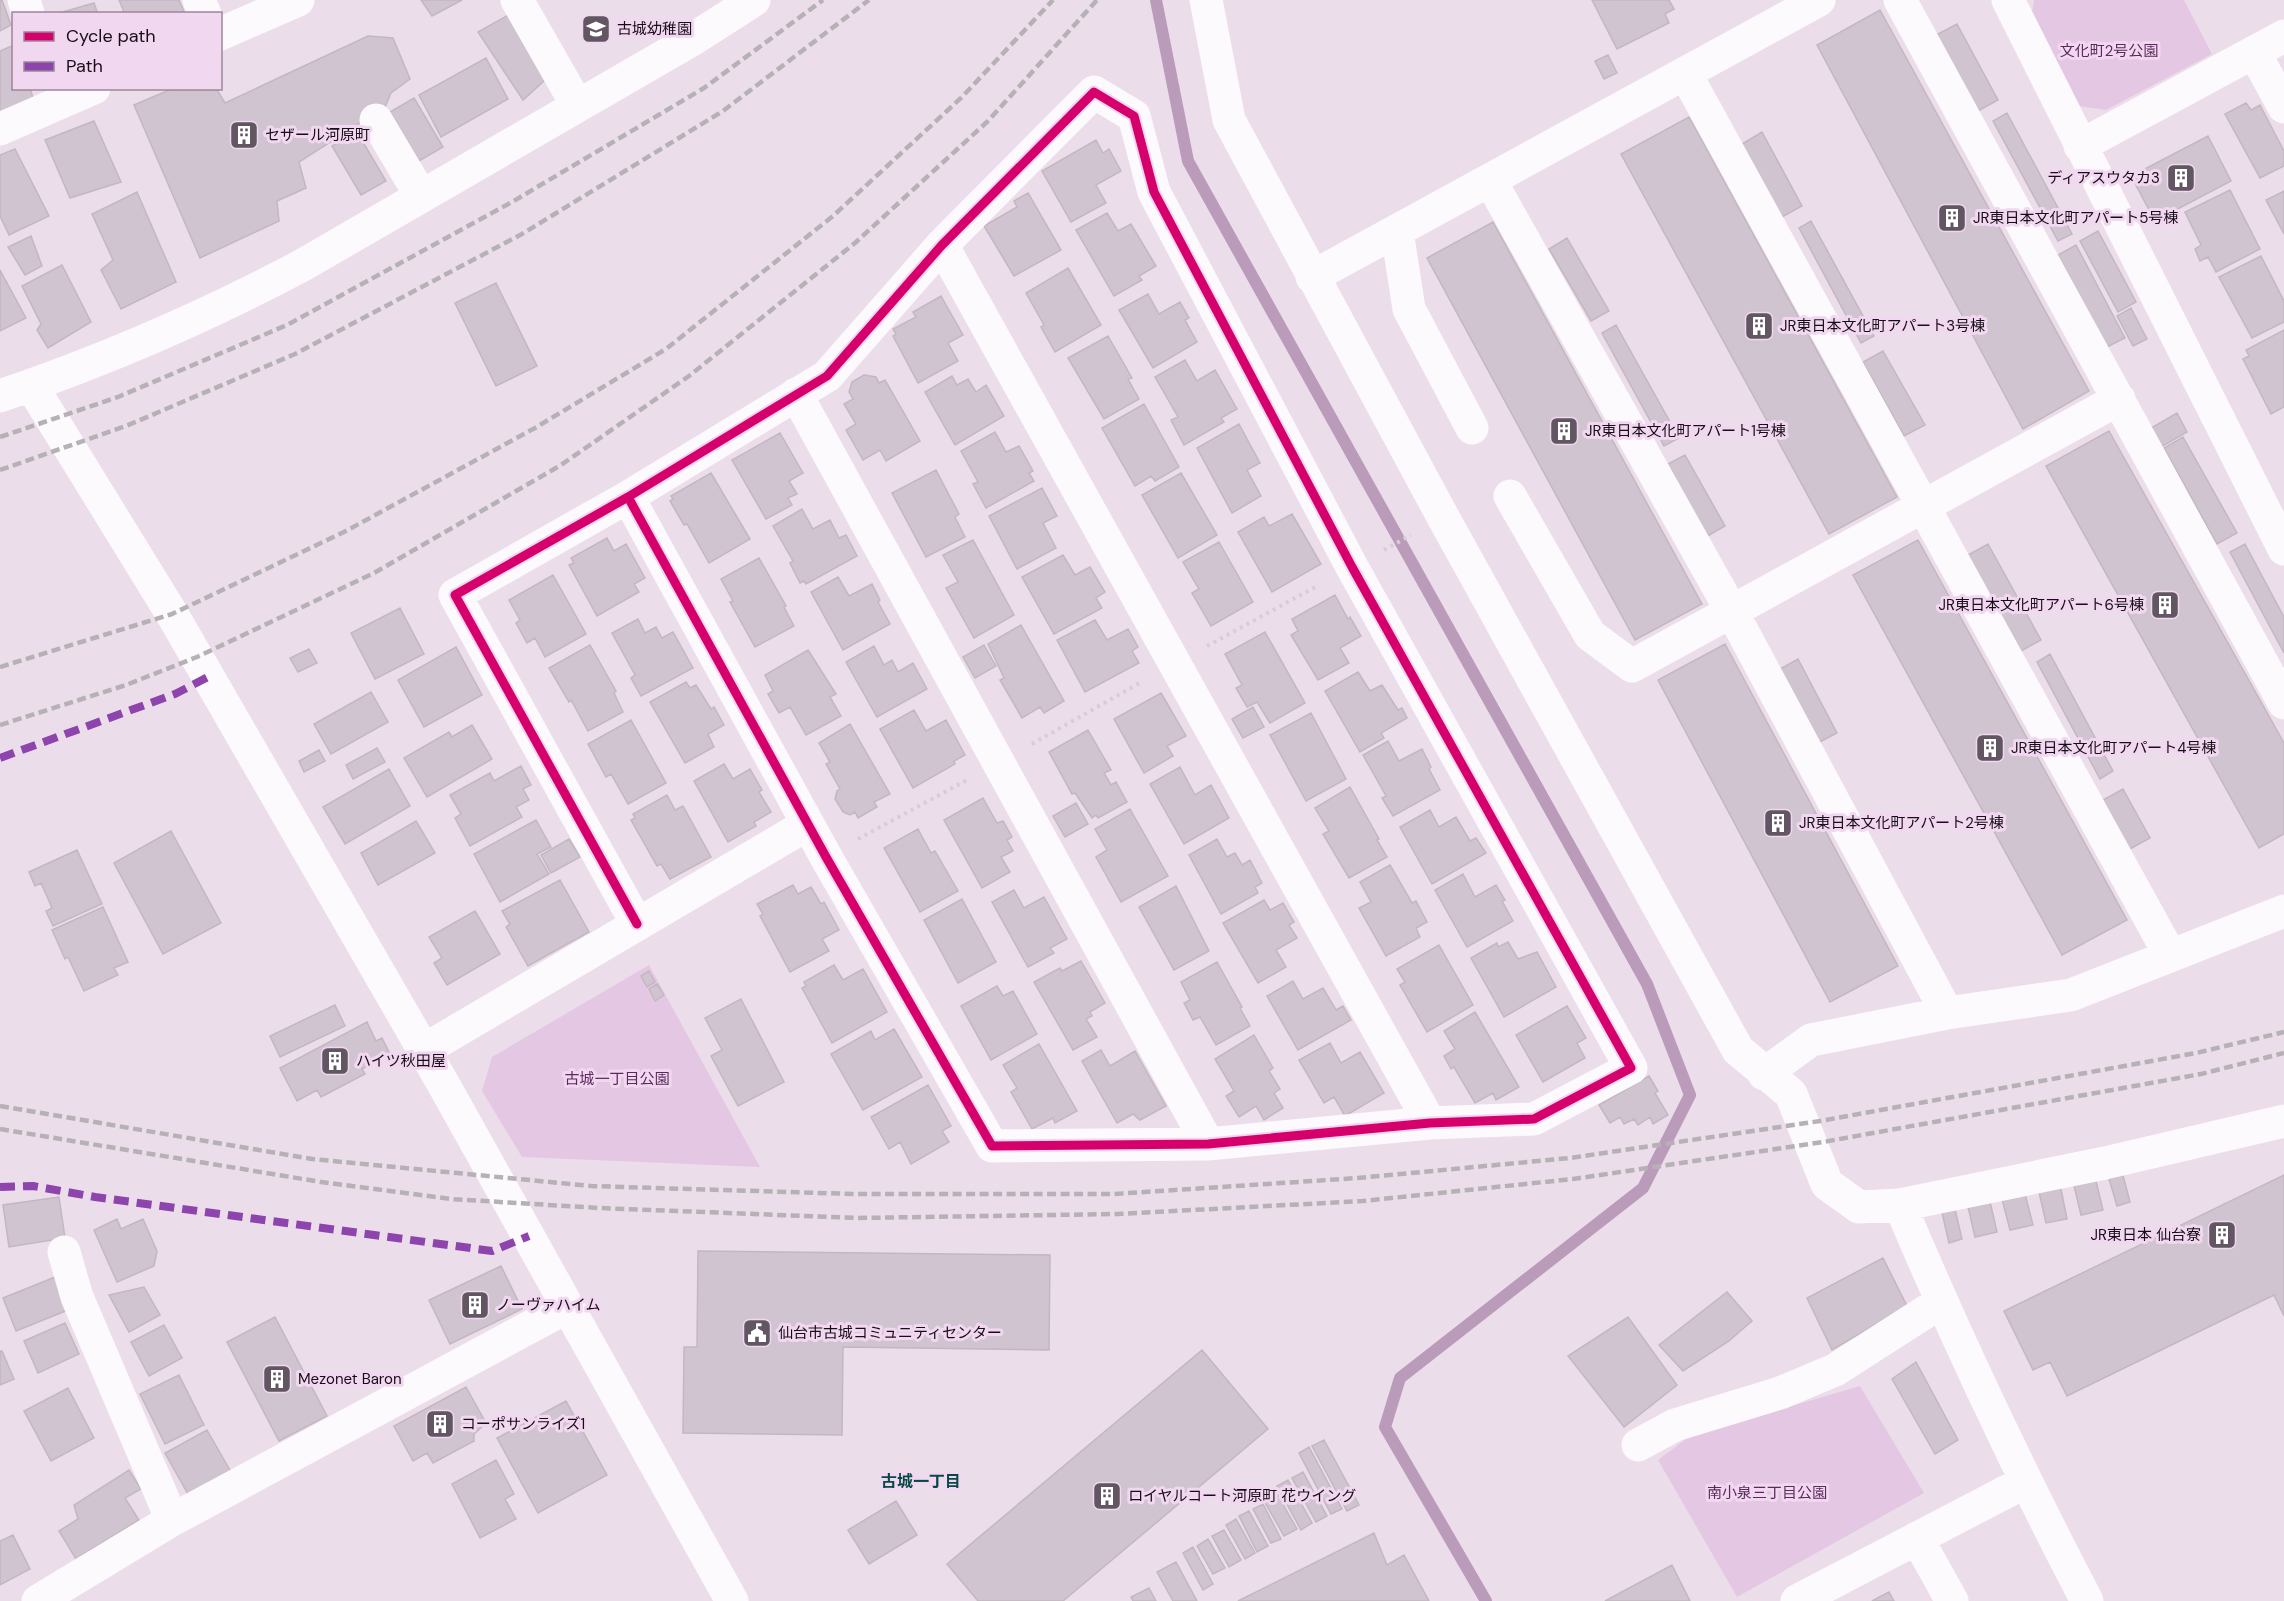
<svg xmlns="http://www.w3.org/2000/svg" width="2284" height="1601" font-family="'DM Sans','Noto Sans JP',sans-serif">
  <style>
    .green { fill: #e4c8e3 }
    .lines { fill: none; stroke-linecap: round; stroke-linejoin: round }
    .stream { stroke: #ba9bba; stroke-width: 12 }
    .building { fill: #cfc4cf; stroke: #c3b7c2; stroke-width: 1.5 }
    .path { stroke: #d4cfd4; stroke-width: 4; stroke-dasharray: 3 4.5; stroke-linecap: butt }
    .minor { stroke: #fcfafc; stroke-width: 33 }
    .rail { stroke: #b5b1b5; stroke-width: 4.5; stroke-dasharray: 9 4.5; stroke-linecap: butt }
    .quiet { stroke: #8e44ad; stroke-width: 8; stroke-dasharray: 15 8; stroke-linecap: butt }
    .cycleway-casing { stroke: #f2d7f1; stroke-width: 13 }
    .cycleway { stroke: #d6006c; stroke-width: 9 }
    .labels { text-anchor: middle; stroke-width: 6; stroke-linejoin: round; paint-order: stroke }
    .poi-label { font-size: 15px; fill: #160e16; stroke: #f2d7f1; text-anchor: start }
    .park-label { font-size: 15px; fill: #5b2a5c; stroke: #f2d7f1 }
    .neighbourhood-label { font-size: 16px; font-weight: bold; fill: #084948; stroke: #f2d7f1 }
  </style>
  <rect width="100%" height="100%" fill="#ecddeb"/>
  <path class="green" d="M2034 0H2184L2212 54 2106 110 2079 106 2032 13Z
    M649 965 760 1167 522 1157 482 1091 492 1057Z
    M1860 1386 1924 1493 1737 1597 1658 1460 1690 1436Z"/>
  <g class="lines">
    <path class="stream" d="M1156 0 1188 161 1647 984 1690 1095 1643 1188 1400 1378 1385 1427 1486 1601"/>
  </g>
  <path class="building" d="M0 0H2L11 25 0 31Z
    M119 0H179L185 14H125Z
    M421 0H462L432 16Z
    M1592 0H1669L1674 9 1665 14 1669 23 1617 49Z
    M94 3 98 14H56Z
    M1880 10 2089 391 2023 429 1817 45Z
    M510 14 545 80 523 100 478 32Z
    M1957 24 1998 100 1978 111 1936 35Z
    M368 36 393 38 410 79 391 93 385 107 299 162 306 188 277 201 279 221 200 258 134 105 174 88H216L225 103Z
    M14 45V88H30L33 98 0 112V51Z
    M1608 55 1617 73 1604 79 1595 61Z
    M486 58 508 99 441 137 419 95Z
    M414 98 443 147 419 161 390 112Z
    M2246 103 2251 110 2260 105 2284 151V166L2260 178 2225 114Z
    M2007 113 2072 234 2058 241 1993 121Z
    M1689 117 1897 497 1829 534 1621 154Z
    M94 121 121 182 70 198 45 140Z
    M357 132 386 181 361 195 332 146Z
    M1762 132 1802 206 1782 217 1742 144Z
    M2208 136 2231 181 2155 221 2131 176Z
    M1096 140 1103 153 1109 149 1121 171 1096 185 1106 203 1071 222 1042 171Z
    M15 149 49 216 9 235 0 216V155Z
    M2230 190 2260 249 2216 272 2208 257 2200 261 2195 249 2201 245 2185 212Z
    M2284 191V234L2266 200Z
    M137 192 176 282 121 309 101 270 113 260 92 214Z
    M1028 193 1061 250 1014 276 984 226 1017 207 1014 201Z
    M1107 213 1118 231 1131 224 1156 266 1139 276 1142 280 1114 296 1076 230Z
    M1811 221 1874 336 1861 343 1799 228Z
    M1493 222 1702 604 1635 640 1427 258Z
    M2098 231 2136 302 2118 312 2080 241Z
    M31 236 42 266 25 275 8 247Z
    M1567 238 1609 311 1591 321 1549 249Z
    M2076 245 2125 338 2107 347 2058 255Z
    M2261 256 2284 301V322L2252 338 2219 277Z
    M62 265 91 322 48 348 37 330 41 324 22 286Z
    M1068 268 1101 325 1055 352 1041 327 1044 325 1026 293Z
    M0 270 26 318 0 331Z
    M496 283 537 366 496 386 455 303Z
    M1148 294 1159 314 1180 302 1189 318 1185 320 1197 342 1153 368 1119 310Z
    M941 296 963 335 948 343 958 361 918 383 893 336 896 334 893 329 916 317 913 312Z
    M2131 308 2147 339 2133 346 2117 316Z
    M1616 325 1679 438 1664 446 1602 333Z
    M2284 330V407L2271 414 2243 359 2249 356 2246 350Z
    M1108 336 1132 378 1128 379 1139 399 1104 419 1068 358Z
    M1883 351 1925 425 1904 436 1863 362Z
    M1185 360 1197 381 1215 370 1237 409 1221 418 1224 422 1184 445 1171 420 1178 417 1155 377Z
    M864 375 876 377 879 383 885 380 920 441 886 461 880 450 863 460 846 430 856 424 844 404 853 399 849 392 852 382Z
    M952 376 957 385 968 379 976 392 986 385 1004 416 955 445 925 392Z
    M1144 404 1179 467 1155 481 1151 476 1135 486 1102 428Z
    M2177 413 2187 432 2161 447 2151 428Z
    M1239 424 1260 463 1247 470 1261 496 1232 513 1197 448Z
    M2109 431 2284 743V834L2259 848 2046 466Z
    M995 432 1006 452 1019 446 1033 471 1029 473 1034 481 986 508 973 484 978 482 961 451Z
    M780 433 803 473 789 481 797 494 788 498 792 505 766 519 732 460Z
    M2183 437 2237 533 2217 544 2164 448Z
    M1685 455 1725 526 1706 537 1666 465Z
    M936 470 959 514 955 517 965 537 926 557 892 493Z
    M711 473 750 539 709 563 687 524 684 525 670 501 673 499 671 496Z
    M1181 473 1217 535 1178 558 1142 495Z
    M1042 488 1057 516 1043 523 1056 548 1017 569 989 516Z
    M802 509 813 529 830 520 839 538 846 535 857 556 806 584 804 581 800 583 790 563 793 561 773 526Z
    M1292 514 1321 564 1272 592 1238 532 1264 517 1269 526Z
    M607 538 614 551 626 544 645 578 634 584 639 592 597 616 569 565 574 563 571 558Z
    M973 540 1014 615 974 638 946 588 958 582 943 555Z
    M1918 540 2127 920 2062 955 1853 575Z
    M1219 542 1253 602 1211 626 1192 593 1199 589 1183 562Z
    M1988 544 2041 640 2021 651 1968 555Z
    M2245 544 2284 617V653L2230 552Z
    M1063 555 1075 575 1090 567 1105 592 1096 598 1102 608 1054 634 1022 577Z
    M759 558 786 606 784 607 794 626 755 647 730 602 733 601 721 579Z
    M553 575 586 634 545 657 535 638 527 643 516 623 520 620 509 600Z
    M838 577 849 596 872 584 880 600 878 602 890 624 843 650 811 592Z
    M1335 595 1348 619 1350 617 1361 636 1340 648 1349 663 1318 680 1291 635 1298 631 1292 619Z
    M400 608 424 654 375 679 351 633Z
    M638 619 645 633 656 627 662 638 673 632 693 668 641 696 631 678 635 675 612 633Z
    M1095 620 1107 640 1128 629 1138 647 1132 651 1139 663 1085 692 1057 640Z
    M1021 625 1064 701 1044 713 1040 707 1022 718 1000 680 1004 678 988 644Z
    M1265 632 1305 703 1270 723 1257 702 1247 707 1236 688 1242 685 1225 654Z
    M1725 644 1898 966 1830 1002 1658 680Z
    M590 645 616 691 614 693 623 712 588 731 571 700 569 702 549 668Z
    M984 645 996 666 975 678 963 657Z
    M874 646 884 665 892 660 898 672 913 663 927 689 877 717 846 662Z
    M456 647 482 695 424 727 398 680Z
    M309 649 317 663 298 672 290 658Z
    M808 650 836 694 830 697 841 716 806 735 790 707 779 713 768 694 773 691 765 675Z
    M2050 654 2113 771 2100 779 2037 662Z
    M1798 659 1837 733 1818 743 1778 670Z
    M1358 672 1370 691 1382 685 1398 710 1402 708 1407 718 1381 733 1384 738 1360 752 1325 691Z
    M686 682 690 688 696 685 711 709 714 707 724 725 708 734 714 747 685 763 650 702Z
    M371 692 388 722 331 754 314 724Z
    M1161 693 1186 736 1167 746 1173 756 1144 773 1114 719Z
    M1253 707 1264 727 1243 738 1232 719Z
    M914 710 926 731 946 720 965 755 954 761 955 764 913 788 880 729Z
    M1311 713 1346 779 1306 801 1270 735Z
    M631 720 666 783 628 804 611 774 606 777 588 744Z
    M850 724 890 794 874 802 877 807 858 818 855 812 850 815 843 812 835 799 837 791 840 789 826 764 830 762 819 743Z
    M472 725 492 759 427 797 404 758 449 732 452 737Z
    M1088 730 1111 770 1104 773 1111 785 1116 782 1127 802 1098 818 1096 815 1092 818 1075 793 1072 794 1049 752Z
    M1388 741 1399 761 1422 749 1431 767 1429 769 1440 790 1393 816 1382 798 1386 796 1363 755Z
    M377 748 385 762 353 779 346 765Z
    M319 750 325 761 304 772 299 761Z
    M724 764 733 779 750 769 762 790 759 792 771 812 754 822 756 826 728 842 694 781Z
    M521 766 531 785 523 789 529 800 516 807 522 817 470 846 455 818 461 814 450 795 490 773 494 781Z
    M1180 767 1195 795 1211 785 1229 818 1184 844 1150 784Z
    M389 769 410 806 345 844 323 807Z
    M1350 787 1379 839 1377 840 1387 857 1349 878 1323 834 1329 831 1315 808Z
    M2123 789 2150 838 2130 849 2103 800Z
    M667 795 675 810 683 806 711 857 670 879 661 864 657 866 631 820 635 818 633 814Z
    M983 798 997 823 1003 821 1012 837 1007 840 1013 851 1001 857 1010 872 982 888 944 820Z
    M1076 803 1088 824 1065 837 1053 816Z
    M1130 809 1168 876 1121 902 1096 857 1107 850 1095 829Z
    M1430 810 1439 827 1456 817 1470 841 1476 838 1486 853 1432 884 1400 827Z
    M536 820 551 847 537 854 549 874 500 902 474 854Z
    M416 821 435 853 378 885 361 853Z
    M918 829 931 853 935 851 958 891 920 912 884 848Z
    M171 831 221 923 163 954 114 863Z
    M569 839 580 857 551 873 541 855Z
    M1217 839 1227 857 1235 853 1242 865 1250 860 1262 883 1255 887 1258 893 1221 914 1189 855Z
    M77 850 102 904 53 926 46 911 52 908 41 883 35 886 29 872Z
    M1390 865 1412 903 1416 901 1427 922 1416 928 1420 937 1386 956 1359 908 1371 902 1360 882Z
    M1463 874 1475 897 1496 885 1505 900 1502 901 1513 921 1467 947 1435 890Z
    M560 880 589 932 528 966 506 927 510 924 502 911Z
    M793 885 798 894 811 887 821 904 824 902 839 930 822 939 829 951 790 972 760 916 763 914 757 904Z
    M1176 886 1209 951 1174 970 1139 907Z
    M1014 890 1024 908 1044 897 1067 939 1050 948 1054 953 1028 967 992 902Z
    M962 899 996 962 958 983 924 920Z
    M1264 900 1270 910 1283 903 1294 922 1289 925 1297 938 1276 950 1286 967 1258 983 1223 923Z
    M103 907 128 962 114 968 118 975 84 991 68 957 65 959 52 930Z
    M475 911 500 954 447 985 434 963 442 958 429 937Z
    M1508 942 1518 959 1537 952 1556 987 1504 1017 1471 958 1497 943 1498 947Z
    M1439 945 1473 1005 1427 1032 1400 985 1405 982 1397 969Z
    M1081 961 1105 1003 1090 1012 1092 1016 1086 1019 1097 1037 1073 1050 1034 982 1060 968 1062 971Z
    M1217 962 1242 1007 1240 1008 1250 1026 1216 1045 1200 1017 1193 1020 1184 1003 1190 1000 1181 982Z
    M834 965 843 980 863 969 887 1012 832 1043 802 988 806 986 804 982Z
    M649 971 655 982 647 987 641 976Z
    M1293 981 1303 999 1323 988 1336 1010 1343 1006 1351 1020 1298 1050 1267 996Z
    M657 984 664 995 655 1001 649 989Z
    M997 986 1003 996 1013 991 1037 1034 991 1060 961 1006Z
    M741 999 784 1082 738 1106 711 1056 722 1050 705 1018Z
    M335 1005 345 1026 280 1057 270 1036Z
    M1567 1006 1586 1038 1577 1043 1585 1058 1543 1082 1516 1035Z
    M1475 1012 1519 1087 1496 1100 1493 1093 1475 1103 1454 1067 1451 1069 1444 1056 1455 1049 1444 1031Z
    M367 1022 376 1041 382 1038 390 1054 362 1069 365 1074 321 1097 317 1090 297 1101 280 1068Z
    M894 1029 922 1077 863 1110 831 1054 871 1031 875 1040Z
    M1254 1035 1273 1068 1269 1071 1280 1089 1274 1093 1283 1108 1264 1120 1256 1106 1239 1117 1226 1096 1234 1091 1215 1059Z
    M1330 1043 1341 1063 1360 1052 1384 1093 1345 1116 1334 1097 1324 1103 1299 1060Z
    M1039 1044 1077 1111 1055 1123 1053 1118 1032 1129 1011 1092 1017 1088 1003 1065Z
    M1101 1050 1110 1066 1135 1051 1166 1106 1140 1120 1133 1114 1117 1123 1082 1061Z
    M1649 1076 1658 1091 1655 1093 1668 1115 1653 1124 1650 1117 1638 1125 1634 1119 1624 1124 1620 1117 1610 1123 1599 1105Z
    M928 1085 951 1126 942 1131 949 1142 911 1164 900 1142 889 1149 871 1117Z
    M2121 1168 2130 1202 2117 1206 2107 1172Z
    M2094 1173 2103 1210 2081 1215 2072 1177Z
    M2284 1175V1316L2274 1295 2067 1396 2050 1362 2033 1370 2004 1311Z
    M2059 1179 2067 1219 2046 1223 2037 1183Z
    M2023 1186 2033 1225 2010 1230 2000 1191Z
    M1988 1193 1997 1232 1975 1237 1966 1198Z
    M59 1197 65 1238 9 1247 3 1205Z
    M1953 1201 1962 1239 1949 1243 1940 1204Z
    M117 1219 121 1229 143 1219 157 1251 154 1266 117 1282 94 1230Z
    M698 1251 1050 1255 1049 1350 843 1347 842 1435 683 1433 684 1347H697Z
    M1883 1258 1907 1306 1832 1350 1807 1298Z
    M501 1266 522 1309 450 1344 429 1300Z
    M55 1277 68 1310 16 1331 3 1298Z
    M144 1287 160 1315 129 1332 109 1295Z
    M1727 1292 1752 1321 1729 1341 1683 1371 1659 1345Z
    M275 1317 327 1416 279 1441 227 1342Z
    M1628 1317 1677 1385 1624 1427 1568 1356Z
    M65 1323 79 1354 38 1373 24 1341Z
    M164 1325 182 1358 149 1376 131 1342Z
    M1202 1350 1268 1429 1063 1601H978L947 1564Z
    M0 1351H2L14 1379 0 1385Z
    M1916 1362 1958 1440 1935 1454 1892 1379Z
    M179 1375 204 1425 165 1444 140 1394Z
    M466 1387 486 1423 474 1434V1441L433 1463 427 1453 413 1461 394 1426Z
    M68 1388 94 1438 51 1461 24 1411Z
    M566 1401 607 1475 538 1513 497 1438Z
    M207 1430 231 1472 189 1496 165 1453Z
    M1324 1440 1359 1505 1347 1511 1312 1446Z
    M1309 1447 1342 1509 1331 1514 1299 1453Z
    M496 1460 514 1494 505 1499 516 1519 480 1538 452 1484Z
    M129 1470 141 1489 125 1498 139 1520 76 1559 59 1531 78 1519 74 1505Z
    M1303 1472 1327 1516 1316 1522 1292 1478Z
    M1288 1480 1312 1523 1301 1530 1277 1486Z
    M1276 1492 1297 1529 1284 1536 1263 1499Z
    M896 1501 917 1535 869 1564 848 1530Z
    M1263 1504 1281 1539 1271 1543 1253 1509Z
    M1249 1511 1268 1546 1257 1552 1239 1516Z
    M1236 1519 1255 1553 1245 1559 1226 1525Z
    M1224 1530 1241 1560 1229 1567 1212 1536Z
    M1374 1533 1387 1565 1404 1555 1429 1601H1238Z
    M13 1535 30 1569 0 1585V1541Z
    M1208 1539 1225 1568 1213 1574 1197 1546Z
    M1193 1547 1213 1584 1203 1590 1183 1553Z
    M1176 1562 1197 1601H1173L1157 1572Z
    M1672 1565 1690 1601H1605Z
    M1149 1588 1156 1601H1133L1131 1597Z
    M1889 1592 1894 1601H1872Z"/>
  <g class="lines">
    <path class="path" d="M1384 550 1411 535
      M1207 646 1319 585
      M1032 744 1143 681
      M858 839 967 780"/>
    <path class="minor" d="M24 0 28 14
      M199 0 205 14
      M517 0 577 105
      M1206 0 1229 120 1443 517 1738 1050 1791 1094 1827 1184 1859 1207 1900 1205 2105 1163 2284 1121
      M1900 0 2284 703
      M2008 0 2284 549
      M220 34 298 0
      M2254 52 2284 107
      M1685 73 2170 955
      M376 120 421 196
      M0 129 94 88
      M2080 146 2284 36
      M1490 180 1731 610 1947 1013
      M1397 231 1409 309 1472 428
      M942 245 1430 1123
      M1312 277 1819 0
      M31 385 172 614 445 1087 732 1601
      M796 394 1208 1144
      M0 396C103 361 205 317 301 266L690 41 754 0
      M1510 496 1590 635 1632 666 2119 399
      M628 497 826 857 992 1146 1208 1144 1430 1123 1534 1119 1631 1068 1352 567 1154 192 1134 116 1094 92 942 245 827 376 628 497 455 595 637 924
      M424 1050 808 824
      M1764 1074 1811 1040 1947 1013 2071 995 2284 911
      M1900 1205C1957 1340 2019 1471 2087 1601
      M64 1252 77 1297 172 1520
      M1638 1445 1675 1425 1780 1393 1835 1370 1941 1302
      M1917 1538 1952 1601
      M38 1601 172 1520 567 1307
      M1797 1601 2025 1482"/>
    <path class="rail" d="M0 437 118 397 287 325 512 202 704 88 823 0
      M0 470 126 426 295 354 522 234 723 111 869 0
      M0 667 172 614 344 532 535 428 666 349 833 216 962 97 1053 0
      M0 725 126 685 197 657 374 573 561 465 689 376 855 243 988 121 1097 0
      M0 1106 312 1159 591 1186 854 1194H1114L1358 1178 1570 1158 1820 1121 2196 1053 2284 1032
      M0 1129 321 1182 451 1199 599 1208 858 1218 1117 1214 1363 1201 1573 1179 1823 1142 2201 1074 2284 1053"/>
    <path class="quiet" d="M0 758 175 694 208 677
      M0 1187 33 1186 95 1197 492 1251 529 1236"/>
    <g class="cycleway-casing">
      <path id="cycleway" d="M628 497 826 857 992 1146 1208 1144 1430 1123 1534 1119 1631 1068 1352 567 1154 192 1134 116 1094 92 942 245 827 376 628 497 455 595 637 924"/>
    </g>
    <use href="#cycleway" class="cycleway"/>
  </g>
  <defs>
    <g id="school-square" transform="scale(1.5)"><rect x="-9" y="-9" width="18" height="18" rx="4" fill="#615661" stroke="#f2d7f1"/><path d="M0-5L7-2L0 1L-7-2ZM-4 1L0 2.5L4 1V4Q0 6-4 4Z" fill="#fff"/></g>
    <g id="building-square" transform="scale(1.5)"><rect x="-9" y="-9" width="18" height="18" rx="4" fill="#615661" stroke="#f2d7f1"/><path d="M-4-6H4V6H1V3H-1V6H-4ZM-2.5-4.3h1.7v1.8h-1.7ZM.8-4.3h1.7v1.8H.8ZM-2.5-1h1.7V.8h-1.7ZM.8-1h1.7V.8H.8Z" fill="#fff"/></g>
    <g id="civic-square" transform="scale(1.5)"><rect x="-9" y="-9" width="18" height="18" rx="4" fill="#615661" stroke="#f2d7f1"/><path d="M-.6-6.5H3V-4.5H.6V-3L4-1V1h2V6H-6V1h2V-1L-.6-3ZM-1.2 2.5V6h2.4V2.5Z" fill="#fff"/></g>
  </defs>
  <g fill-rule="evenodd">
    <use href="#school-square" x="596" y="29"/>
    <use href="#building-square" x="244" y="135"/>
    <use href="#building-square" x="2181" y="178"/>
    <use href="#building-square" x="1952" y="218"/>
    <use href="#building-square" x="1759" y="326"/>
    <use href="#building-square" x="1564" y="431"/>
    <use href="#building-square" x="2165" y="605"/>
    <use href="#building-square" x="1990" y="748"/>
    <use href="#building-square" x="1778" y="823"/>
    <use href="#building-square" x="335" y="1061"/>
    <use href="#building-square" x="2222" y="1235"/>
    <use href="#building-square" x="475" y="1305"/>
    <use href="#civic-square" x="757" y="1333"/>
    <use href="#building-square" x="277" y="1379"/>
    <use href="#building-square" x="440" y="1424"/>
    <use href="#building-square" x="1107" y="1496"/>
  </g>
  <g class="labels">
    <g class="poi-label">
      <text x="617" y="34">古城幼稚園</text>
      <text x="265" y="140">セザール河原町</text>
      <text x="2160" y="183" text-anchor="end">ディアスウタカ3</text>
      <text x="1973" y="223">JR東日本文化町アパート5号棟</text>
      <text x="1780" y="331">JR東日本文化町アパート3号棟</text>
      <text x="1585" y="436">JR東日本文化町アパート1号棟</text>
      <text x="2144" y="610" text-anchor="end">JR東日本文化町アパート6号棟</text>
      <text x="2011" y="753">JR東日本文化町アパート4号棟</text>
      <text x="1799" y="828">JR東日本文化町アパート2号棟</text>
      <text x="356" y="1066">ハイツ秋田屋</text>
      <text x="2201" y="1240" text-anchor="end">JR東日本 仙台寮</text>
      <text x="496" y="1310">ノーヴァハイム</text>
      <text x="778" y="1338">仙台市古城コミュニティセンター</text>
      <text x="298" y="1384">Mezonet Baron</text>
      <text x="461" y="1429">コーポサンライズ1</text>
      <text x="1128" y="1501">ロイヤルコート河原町 花ウイング</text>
    </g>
    <g class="park-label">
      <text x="2109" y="56">文化町2号公園</text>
      <text x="617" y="1084">古城一丁目公園</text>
      <text x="1767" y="1498">南小泉三丁目公園</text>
    </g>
    <g class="neighbourhood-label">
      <text x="921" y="1487">古城一丁目</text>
    </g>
  </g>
  <rect x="12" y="12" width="210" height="78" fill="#f2d7f1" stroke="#9a8799" stroke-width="1.5"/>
  <rect x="24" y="32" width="30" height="9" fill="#d6006c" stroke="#9a8799" stroke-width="1.5"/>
  <text x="66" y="42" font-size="18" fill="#160e16">Cycle path</text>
  <rect x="24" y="62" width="30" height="9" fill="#8e44ad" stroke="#9a8799" stroke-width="1.5"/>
  <text x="66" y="72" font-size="18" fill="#160e16">Path</text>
</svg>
